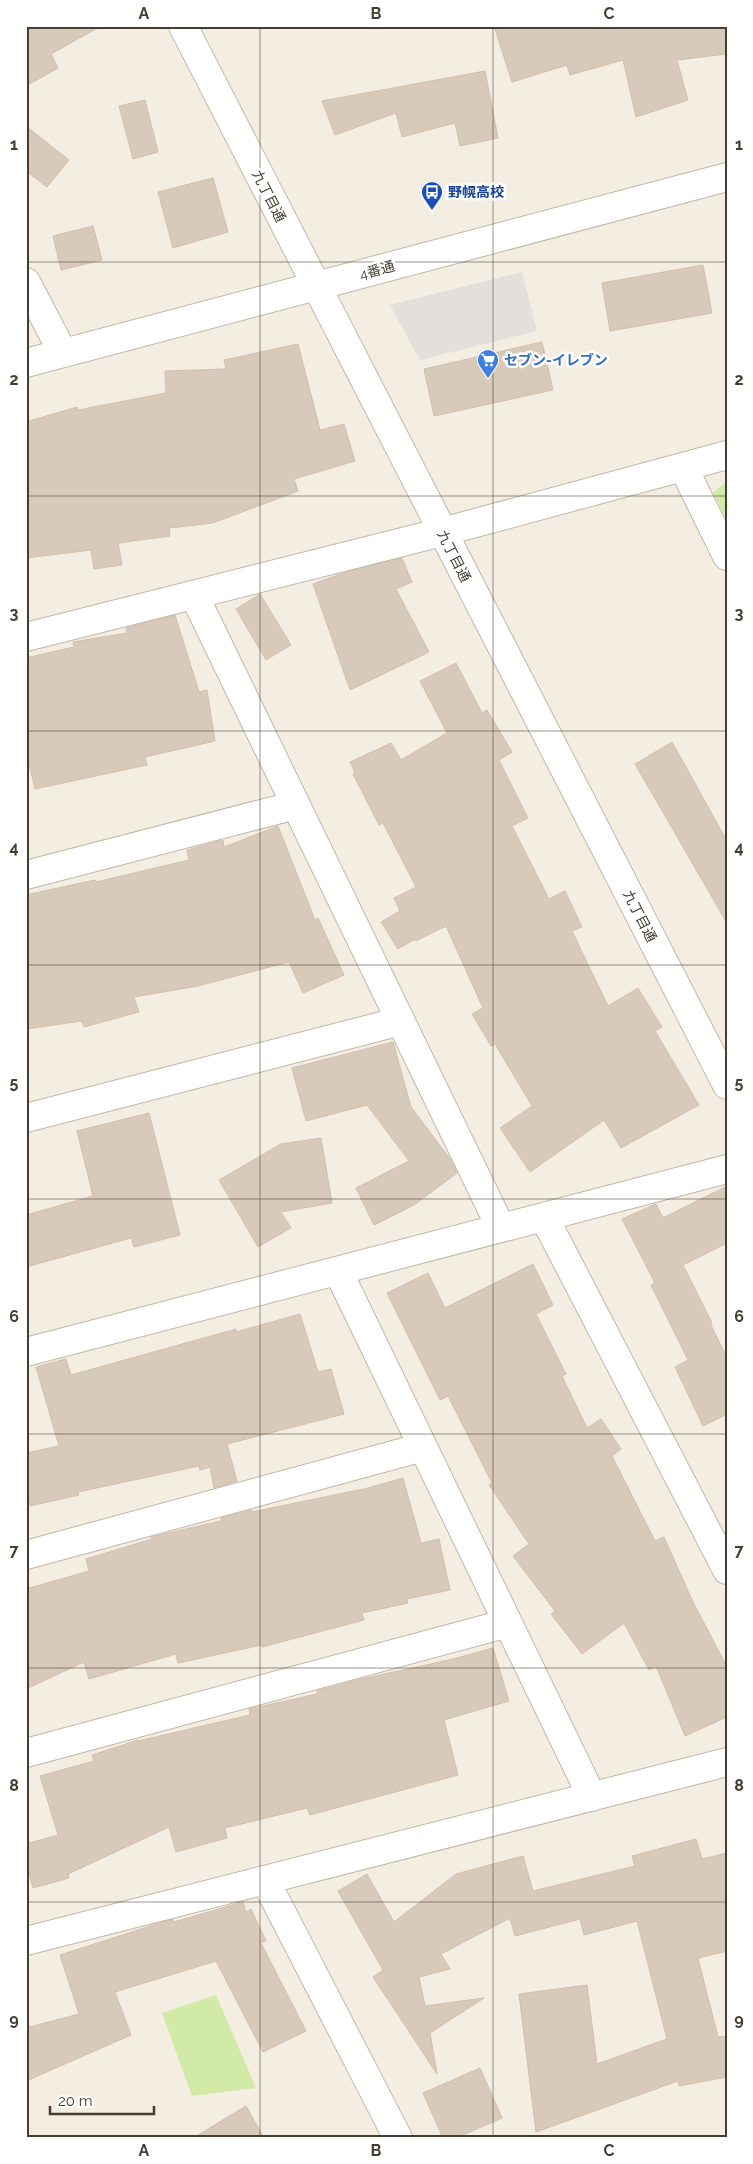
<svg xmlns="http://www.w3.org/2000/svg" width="753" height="2164" font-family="Raleway,'Noto Sans JP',sans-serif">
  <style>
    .green { fill: #d1eba7 }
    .parking { fill: #e3dfdb }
    .building { fill: #d8caba; stroke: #d1bfaa }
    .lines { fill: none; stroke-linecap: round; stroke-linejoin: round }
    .minor-casing { stroke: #c2b7a7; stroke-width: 30 }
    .tertiary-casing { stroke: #c2b7a7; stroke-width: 30 }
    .minor { stroke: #fff; stroke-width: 28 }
    .tertiary { stroke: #fff; stroke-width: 28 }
    .grid { fill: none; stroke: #453c32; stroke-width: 1; stroke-opacity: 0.55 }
    .labels { text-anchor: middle; stroke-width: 5; stroke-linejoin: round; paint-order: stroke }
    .transit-label { font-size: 14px; font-weight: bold; fill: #164399; stroke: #fff; text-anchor: start }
    .street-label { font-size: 14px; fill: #453c32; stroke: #fff }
    .shop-label { font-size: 14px; font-weight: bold; fill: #366cbe; stroke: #fff; text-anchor: start }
    .neatline { fill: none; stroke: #453c32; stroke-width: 2 }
    .grid-label { font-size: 16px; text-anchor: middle; font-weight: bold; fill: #453c32 }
  </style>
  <rect width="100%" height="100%" fill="#f3ede2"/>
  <path class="green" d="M727 481V520L713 493Z
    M216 1995 256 2088 192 2096 162 2013Z"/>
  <path class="parking" d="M522 272 537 331 420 360 390 305Z"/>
  <path class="building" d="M26 26 36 28 101 26 51 54 58 68 26 86Z
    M494 26H727V54L677 60 688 100 636 117 623 60 570 75 567 65 512 82Z
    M485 71 498 138 460 146 455 123 402 137 396 113 335 135 322 101Z
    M145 100 158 152 133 159 119 106Z
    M26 126 69 160 47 187 26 171Z
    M213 178 228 232 173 248 158 192Z
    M93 226 102 260 61 270 53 236Z
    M703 265 712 313 610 331 602 283Z
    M542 342 553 390 434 416 424 369Z
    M298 344 320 430 344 424 355 461 294 479 298 491 213 523 169 528 170 536 118 543 122 565 94 569 91 550 26 558V422L77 407 78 410 166 393 165 371 226 369 224 360Z
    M402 558 412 582 396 589 429 652 350 690 313 584 349 571Z
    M260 594 291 645 266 660 236 609Z
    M175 615 199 692 207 690 215 741 145 757 147 765 35 789 26 751V658L74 647 73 642 127 633 126 628Z
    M456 663 482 713 487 710 512 752 499 760 528 818 512 826 549 899 565 891 582 927 572 931 608 1006 638 988 662 1027 655 1031 699 1105 621 1148 604 1120 530 1172 500 1128 532 1106 495 1044 491 1046 472 1014 483 1008 446 926 416 941 415 939 398 949 381 922 400 911 394 898 416 887 383 823 379 825 353 774 355 773 350 762 391 743 401 760 447 733 420 681Z
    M672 742 727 841V923L635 764Z
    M278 826 315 920 318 918 344 975 303 993 289 962 198 986 134 997 139 1012 84 1027 82 1021 26 1029V895L95 880 96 882 189 860 187 850 223 840 224 847Z
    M393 1042 411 1107 450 1159 457 1173 414 1205 374 1225 356 1188 409 1161 367 1105 306 1121 292 1068Z
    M149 1113 180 1235 134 1247 131 1238 26 1267V1215L93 1196 77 1131Z
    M321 1138 332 1203 281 1212 291 1228 258 1247 219 1180 281 1144Z
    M727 1186V1243L683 1265 712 1323H710L727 1358V1414L703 1426 675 1367 688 1360 651 1285 655 1283 622 1219 656 1204 663 1218Z
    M533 1264 553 1305 536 1314 566 1374 562 1376 587 1428 601 1419 621 1449 612 1456 655 1541 664 1537 692 1600 727 1667V1717L685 1736 656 1666 649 1670 624 1623 582 1654 551 1614 555 1611 513 1556 529 1544 489 1485 492 1483 448 1396 440 1400 387 1293 428 1273 445 1308Z
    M300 1314 318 1372 331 1369 344 1414 227 1444 237 1481 214 1488 210 1467 200 1470 199 1466 78 1492 79 1495 30 1506 26 1490V1453L59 1446 36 1367 66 1359 71 1375 236 1329V1332Z
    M403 1478 421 1543 439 1539 450 1590 407 1599 408 1603 362 1613 364 1620 262 1647V1645L178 1663 176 1654 89 1679 84 1662 26 1689V1589L89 1571 86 1559 152 1539 151 1537 221 1521V1518L252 1510V1512L368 1488Z
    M493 1648 509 1701 444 1720 458 1775 310 1815 307 1808 225 1828 227 1838 176 1852 169 1827 68 1874 69 1878 33 1888 26 1862V1844L58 1835 40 1776 94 1761 92 1755 138 1740V1741L250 1715 249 1709 317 1694V1691L361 1679 449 1660Z
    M696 1839 702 1859 727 1853V1951L698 1958 718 2037 727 2036V2077L679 2086 678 2081 536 2132 519 1994 587 1985 597 2064 667 2039 637 1921 584 1935 580 1919 515 1936 510 1918 441 1954 450 1969 419 1977 425 2006 484 1998 430 2033 437 2074 373 1977 383 1970 338 1891 367 1874 394 1922 456 1874 523 1856 533 1891 635 1866 632 1856Z
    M243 1902 246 1912 251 1909 266 1941 261 1943 306 2031 263 2052 216 1961 115 1992 131 2035 26 2081V2028L79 2014 60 1955 166 1921 173 1919 174 1922Z
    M480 2068 502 2118 456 2138H443L423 2093Z
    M246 2106 264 2138H193Z"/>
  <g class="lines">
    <g class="minor-casing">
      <path id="minor" d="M26 282 63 353
        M683 467 727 556
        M194 595 501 1228
        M26 637 442 532 727 455
        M26 875 296 805
        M26 1118 401 1021
        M544 1217 727 1570
        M338 1271 592 1797
        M26 1352 727 1169
        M26 1555 423 1447
        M26 1753 508 1623
        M265 1880 398 2138
        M26 1941 727 1762"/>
    </g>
    <g class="tertiary-casing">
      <path id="tertiary" d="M183 26 727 1085
        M26 363 727 177"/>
    </g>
    <use href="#minor" class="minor"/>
    <use href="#tertiary" class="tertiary"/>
  </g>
  <path class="grid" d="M260 26V2138M493 26V2138M26 262H727M26 496H727M26 731H727M26 965H727M26 1199H727M26 1434H727M26 1668H727M26 1902H727"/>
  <defs>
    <g id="bus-pin" transform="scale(1.125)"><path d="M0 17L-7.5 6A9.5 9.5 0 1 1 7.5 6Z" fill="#1a4fb4" stroke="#fff"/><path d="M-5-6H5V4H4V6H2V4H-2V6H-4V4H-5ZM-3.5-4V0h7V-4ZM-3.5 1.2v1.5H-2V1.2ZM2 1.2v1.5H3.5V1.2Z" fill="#fff"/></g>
    <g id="supermarket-pin" transform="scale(1.125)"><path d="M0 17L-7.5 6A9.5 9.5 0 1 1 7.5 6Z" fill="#3f7fe0" stroke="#fff"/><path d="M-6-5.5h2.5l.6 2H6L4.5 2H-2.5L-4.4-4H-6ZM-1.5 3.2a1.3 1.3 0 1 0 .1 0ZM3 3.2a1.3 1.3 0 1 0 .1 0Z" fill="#fff"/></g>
  </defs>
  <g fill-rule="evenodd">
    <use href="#bus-pin" x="432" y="192"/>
    <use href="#supermarket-pin" x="488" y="360"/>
  </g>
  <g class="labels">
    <g class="transit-label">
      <text x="448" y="197">野幌高校</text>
    </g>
    <g class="street-label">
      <text transform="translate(269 196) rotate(63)" y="5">九丁目通</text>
      <text transform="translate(377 270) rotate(-15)" y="5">4番通</text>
      <text transform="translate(454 556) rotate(63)" y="5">九丁目通</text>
      <text transform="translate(640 916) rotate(63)" y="5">九丁目通</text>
    </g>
    <g class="shop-label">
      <text x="504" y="365">セブン-イレブン</text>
    </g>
  </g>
  <rect width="753" height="2164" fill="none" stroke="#ffffff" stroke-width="55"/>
  <path d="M50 2106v8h104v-8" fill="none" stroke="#453c32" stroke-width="2.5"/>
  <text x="58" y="2106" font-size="15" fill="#453c32" stroke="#ffffff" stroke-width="4" paint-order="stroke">20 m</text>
  <rect x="28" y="28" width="698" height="2108" class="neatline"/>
  <g class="grid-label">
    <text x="144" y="19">A</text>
    <text x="376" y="19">B</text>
    <text x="609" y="19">C</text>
    <text x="14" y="150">1</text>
    <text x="739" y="150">1</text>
    <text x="14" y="385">2</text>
    <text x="739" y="385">2</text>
    <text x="14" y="619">3</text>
    <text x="739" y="619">3</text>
    <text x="14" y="853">4</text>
    <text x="739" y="853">4</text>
    <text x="14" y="1088">5</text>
    <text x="739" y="1088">5</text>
    <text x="14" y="1322">6</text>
    <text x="739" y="1322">6</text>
    <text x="14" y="1556">7</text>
    <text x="739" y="1556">7</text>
    <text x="14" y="1791">8</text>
    <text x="739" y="1791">8</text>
    <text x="14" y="2025">9</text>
    <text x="739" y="2025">9</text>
    <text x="144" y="2156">A</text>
    <text x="376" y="2156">B</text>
    <text x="609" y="2156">C</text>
  </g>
</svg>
